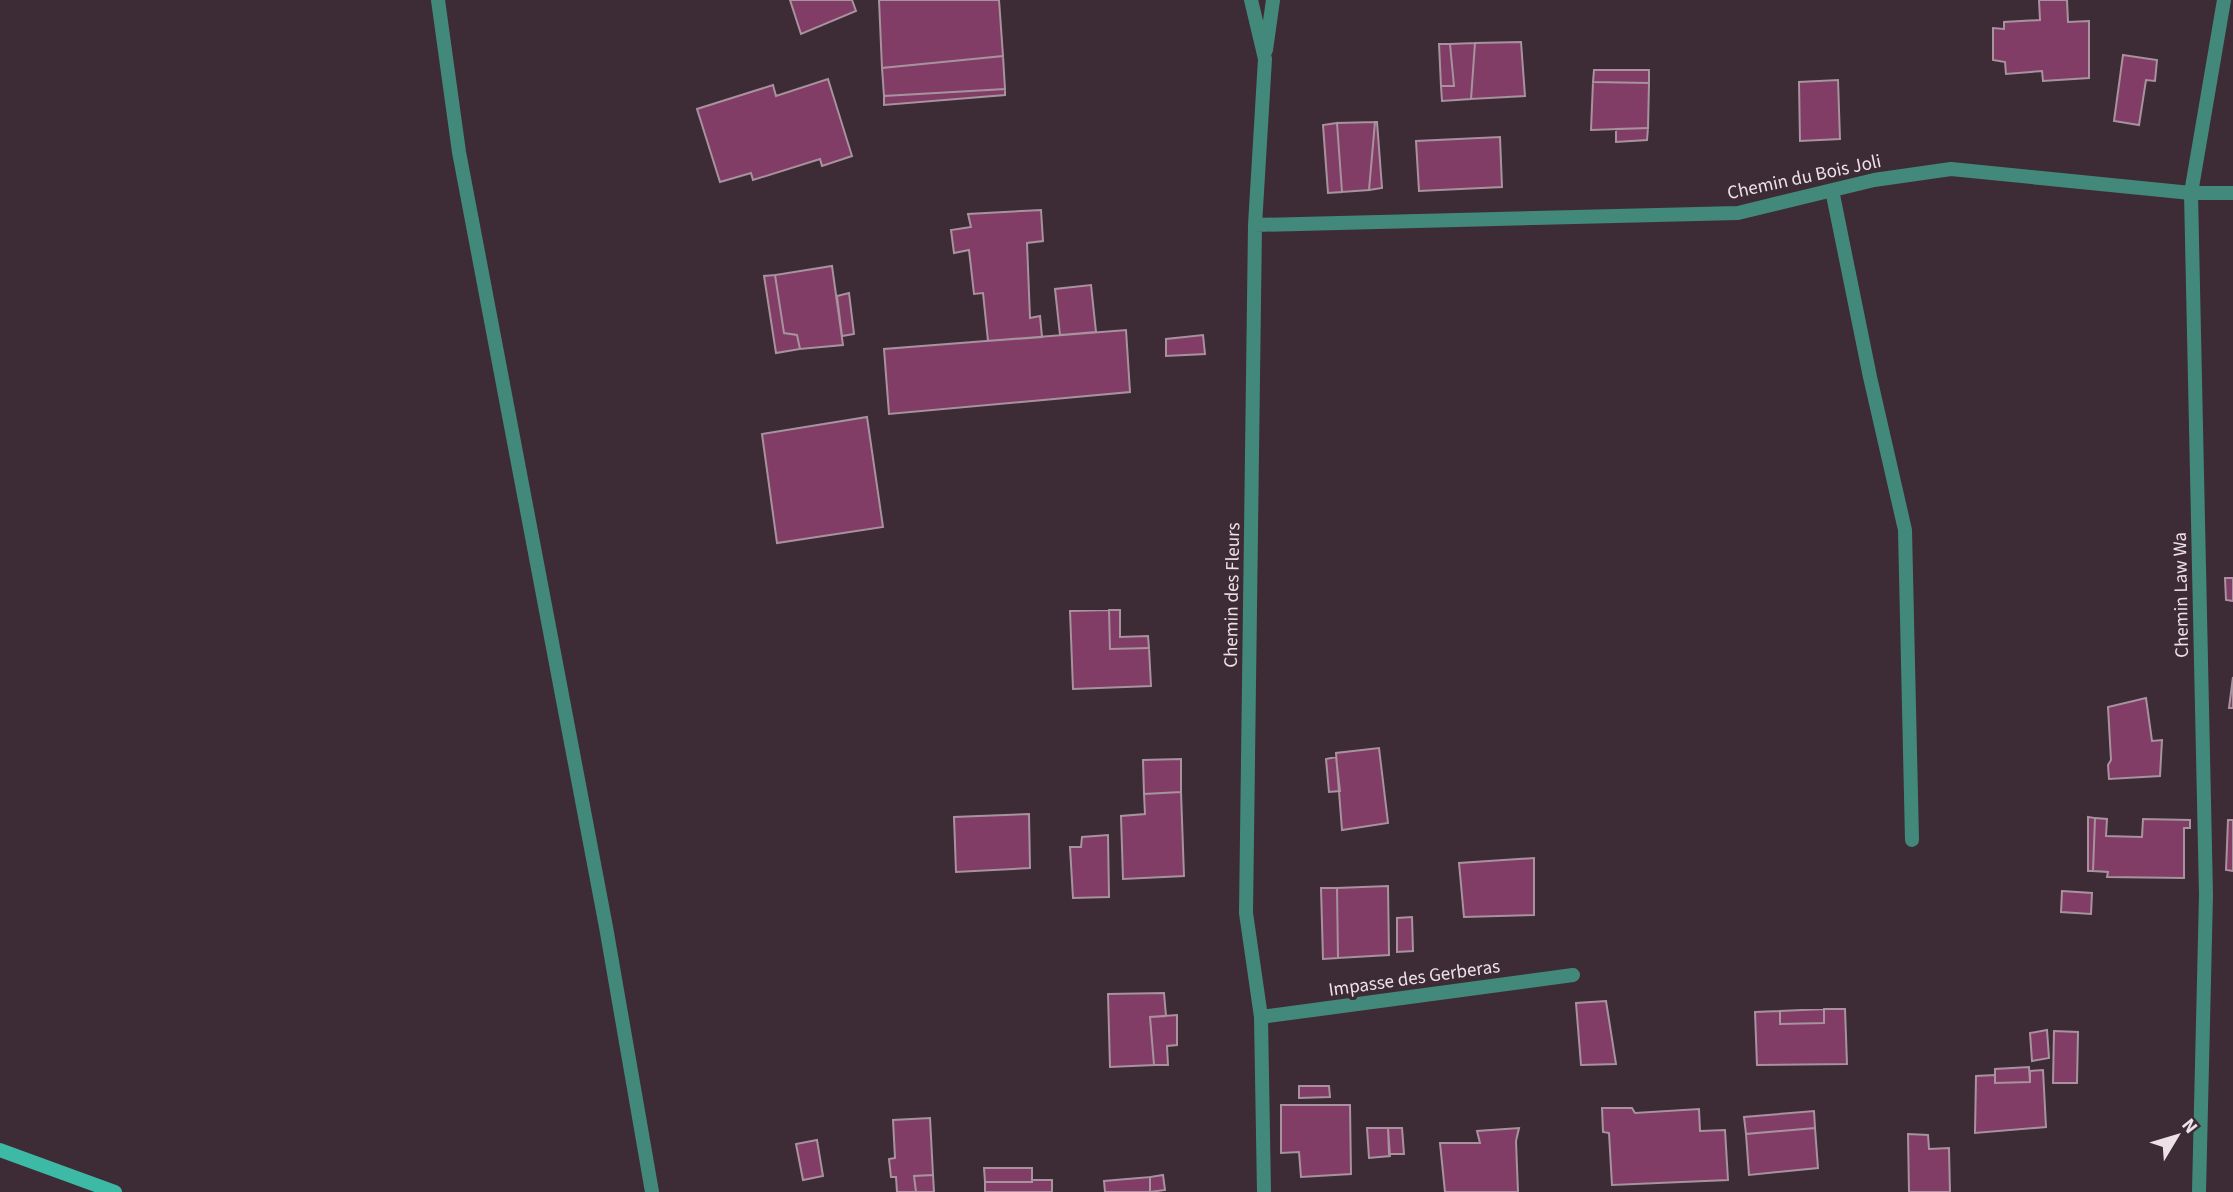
<svg xmlns="http://www.w3.org/2000/svg" width="2233" height="1192" font-family="'Source Sans 3',sans-serif">
  <style>
    .building { fill: #813d65; stroke: #a7929d; stroke-width: 2 }
    .lines { fill: none; stroke-linecap: round; stroke-linejoin: round }
    .lane { stroke: #42897b; stroke-width: 14 }
    .street { stroke: #42897b; stroke-width: 14 }
    .secondary { stroke: #3cbaa5; stroke-width: 14 }
    .labels { text-anchor: middle; stroke-width: 7; stroke-linejoin: round; paint-order: stroke }
    .street-label { font-size: 19px; fill: #ede1e7; stroke: #3d2c35 }
  </style>
  <rect width="100%" height="100%" fill="#3d2c35"/>
  <path class="building" d="M790 0H852L856 11 801 34Z
    M879 0H999L1003 56 882 68Z
    M2039 0H2067L2068 22 2089 21V78L2043 81 2042 71 2006 74 2005 62 1993 60V28L2004 29V22L2040 20Z
    M1521 42 1525 96 1471 99 1475 43Z
    M1475 43 1471 99 1442 101 1441 86H1454L1450 44Z
    M1439 44H1450L1454 86H1441Z
    M2123 55 2157 60 2155 81 2146 80 2139 125 2114 121Z
    M1003 56 1005 89 884 96 882 68Z
    M1594 70H1649V83L1593 82Z
    M828 79 852 156 822 166 820 159 753 180 751 173 720 182 697 109 773 85 776 96Z
    M1838 80 1840 139 1800 141 1799 82Z
    M1593 82 1649 83 1648 128 1591 130Z
    M1005 89V95L884 105V96Z
    M1375 122 1369 190 1342 192 1337 123Z
    M1375 122H1377L1382 188 1369 190Z
    M1337 123 1342 192 1328 193 1323 125Z
    M1648 128 1647 140 1616 142V129Z
    M1500 137 1502 187 1419 191 1416 141Z
    M1041 210 1043 241 1027 243 1030 318 1040 316 1042 337 988 341 983 293 974 294 969 250 954 253 951 230 971 227 968 214Z
    M832 266 843 345 800 349 797 335 784 333 775 275Z
    M775 275 784 333 797 335 800 349 776 353 764 276Z
    M1091 285 1096 332 1060 335 1055 289Z
    M849 293 854 334 842 336 837 296Z
    M1126 330 1130 392 889 414 884 349Z
    M1203 335 1205 354 1166 356V339Z
    M867 417 883 527 777 543 762 434Z
    M2225 578H2233V601L2226 600Z
    M1109 610 1110 649 1149 648 1151 686 1073 689 1070 611Z
    M1109 610H1120V637L1148 636 1149 648 1110 649Z
    M2233 677V708H2229Z
    M2146 698 2152 741 2162 740 2160 776 2109 779 2108 765 2111 760 2108 707Z
    M1379 748 1388 823 1342 830 1336 753Z
    M1336 757 1340 791 1329 792 1326 759Z
    M1181 759V792L1144 794 1143 760Z
    M1181 792 1184 876 1123 879 1121 816 1145 814 1144 794Z
    M1029 814 1030 868 956 872 954 817Z
    M2088 817 2095 818 2093 871H2088Z
    M2095 818 2107 819 2106 836 2142 837 2143 819 2190 820V828H2184V878L2107 877 2108 872 2093 871Z
    M2228 820H2233V871L2226 870Z
    M1108 835 1109 897 1073 898 1070 847H1081L1082 837Z
    M1534 858V915L1464 917 1459 863Z
    M1388 886 1389 955 1338 958 1337 888Z
    M1321 888H1337L1338 958 1323 959Z
    M2062 891 2092 893 2091 914 2061 912Z
    M1412 917 1413 951 1397 952V918Z
    M1164 993 1166 1016 1150 1017 1154 1065 1110 1067 1108 994Z
    M1606 1001 1616 1064 1581 1065 1576 1003Z
    M1824 1009V1023L1780 1024V1011Z
    M1824 1009H1845L1847 1064 1757 1065 1755 1012 1780 1011V1024L1824 1023Z
    M1177 1015V1045L1167 1046 1168 1065H1154L1150 1017Z
    M2047 1030 2049 1058 2032 1061 2030 1033Z
    M2054 1031 2078 1032 2077 1083H2053Z
    M2029 1067 2030 1082 1995 1083V1069Z
    M2043 1070 2046 1127 1975 1133 1976 1076 1995 1075V1083L2030 1082V1071Z
    M1299 1086H1329L1330 1097 1299 1098Z
    M1281 1105H1350L1351 1174 1301 1177 1299 1152 1281 1153Z
    M1602 1108H1632L1635 1113 1699 1109 1700 1131 1725 1130 1728 1180 1612 1185 1609 1133 1603 1132Z
    M1814 1111 1815 1128 1746 1134 1744 1117Z
    M930 1118 933 1175 914 1176 916 1192H897L896 1177H891L889 1159 895 1158 893 1120Z
    M1367 1128H1388L1390 1156 1369 1158Z
    M1388 1128H1402L1404 1154H1389Z
    M1519 1128 1516 1141 1518 1192H1445L1440 1143H1480L1477 1131Z
    M1815 1128 1818 1168 1749 1175 1746 1134Z
    M1908 1134 1928 1135 1929 1149 1949 1148 1950 1192H1909Z
    M817 1140 823 1176 803 1180 796 1144Z
    M984 1168H1032V1182H985Z
    M933 1175 934 1192H916L914 1176Z
    M1163 1175 1165 1190 1150 1192V1177Z
    M1150 1177V1192H1105L1104 1181Z
    M1032 1180H1052V1192H985V1182H1032Z"/>
  <g class="lines">
    <path class="lane" d="M1261 1017 1573 975"/>
    <path class="street" d="M438 0 459 152 606 927 652 1192
      M1251 0 1265 59 1255 225 1246 913 1261 1017 1264 1192
      M1266 50 1273 0
      M1832 190 1870 377 1905 530 1912 840
      M1255 225 1738 213 1874 180 1951 169 2191 193H2233
      M2199 1192 2206 895 2191 193 2224 0"/>
    <path class="secondary" d="M0 1150 115 1192"/>
  </g>
  <g class="labels">
    <g class="street-label">
      <text transform="translate(1804 176) rotate(-12)" y="7">Chemin du Bois Joli</text>
      <text transform="translate(1231 595) rotate(-89)" y="7">Chemin des Fleurs</text>
      <text transform="translate(2180 595) rotate(-91)" y="7">Chemin Law Wa</text>
      <text transform="translate(1414 977) rotate(-8)" y="7">Impasse des Gerberas</text>
    </g>
  </g>
  <g transform="translate(2177 1136) rotate(52)" stroke="#3d2c35" stroke-width="5" paint-order="stroke">
  <path d="M0-5L12 26L0 18L-12 26Z" fill="#ede1e7"/>
  <text y="-10" font-size="19" font-weight="bold" text-anchor="middle" fill="#ede1e7">N</text>
  </g>
</svg>
